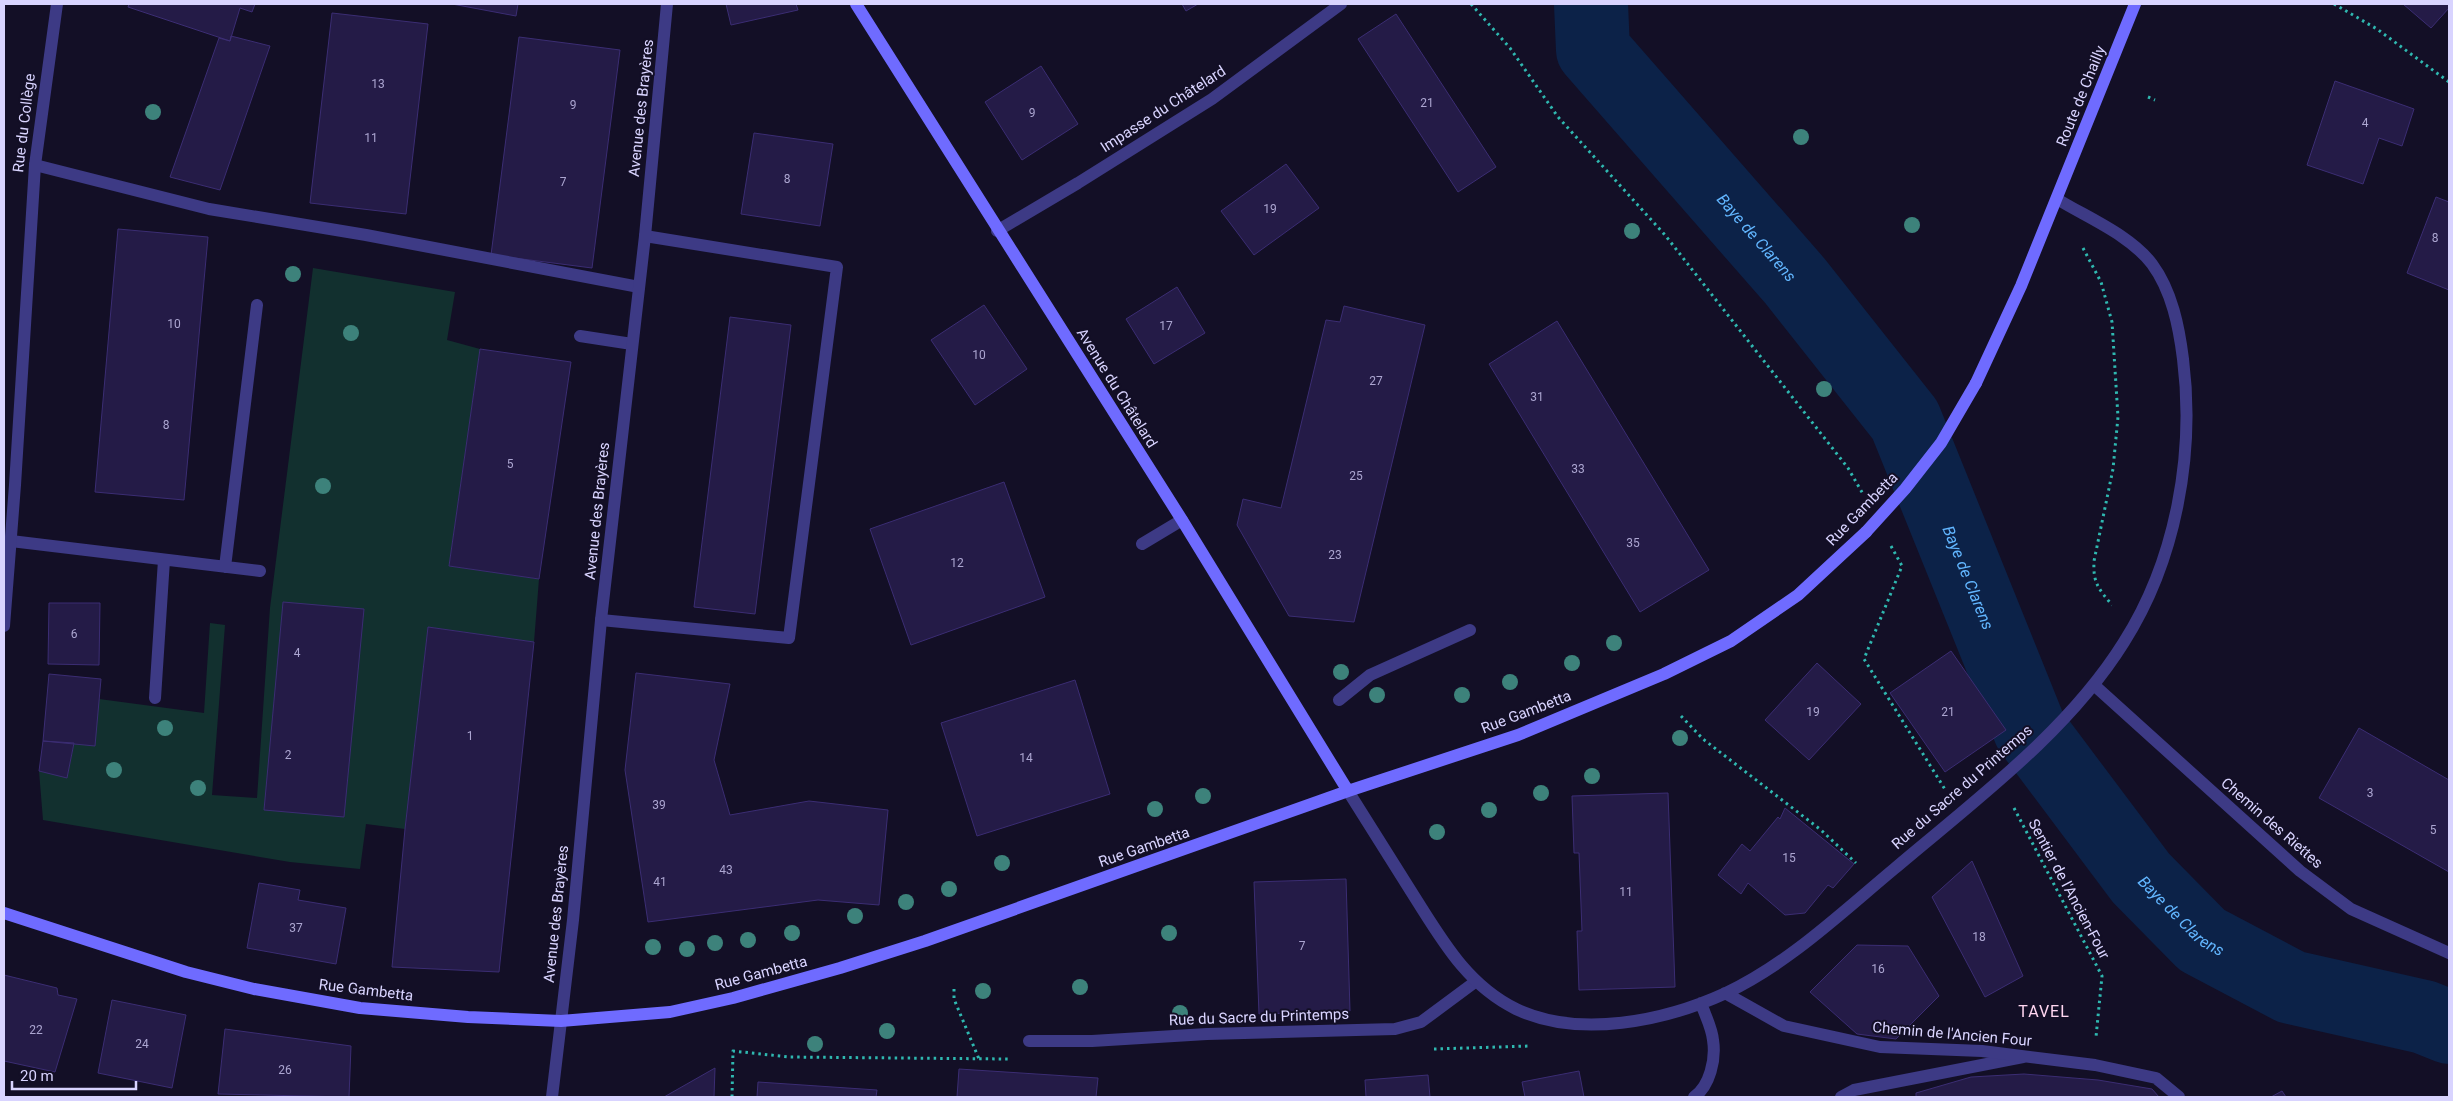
<svg xmlns="http://www.w3.org/2000/svg" width="2453" height="1101" font-family="Roboto,sans-serif">
  <style>
    .green { fill: #12302f }
    .lines { fill: none; stroke-linecap: round; stroke-linejoin: round }
    .river { stroke: #0c2248; stroke-width: 74 }
    .building { fill: #241b47; stroke: #3b2d73 }
    .path { stroke: #2fb8b0; stroke-width: 3; stroke-dasharray: 2.5 4; stroke-linecap: butt }
    .lane { stroke: #3d3a85; stroke-width: 12 }
    .street { stroke: #3d3a85; stroke-width: 12 }
    .secondary { stroke: #6f6bff; stroke-width: 12 }
    .secondary-bridge { stroke: #6f6bff; stroke-width: 12 }
    .tree { fill: #3d827b }
    .labels { text-anchor: middle; stroke-width: 4; stroke-linejoin: round; paint-order: stroke }
    .number-label { font-size: 12px; fill: #aca6d1 }
    .street-label { font-size: 15px; fill: #d9d4ff; stroke: #130f26 }
    .water-label { font-size: 16px; font-style: italic; fill: #62b6ff; stroke: #130f26 }
    .neighbourhood-label { font-size: 16px; letter-spacing: 1px; fill: #ffd6f0; stroke: #130f26 }
  </style>
  <rect width="100%" height="100%" fill="#130f26"/>
  <path class="green" d="M313 268 455 292 447 340 480 349 449 566 539 579 534 642 428 627 405 829 366 824 360 869 290 862 43 820 39 771 67 777 74 743 99 699 204 713 210 623 225 625 212 795 257 798 270 608Z"/>
  <g class="lines">
    <path class="river" id="s1" d="M1591 4 1593 50 1795 281 1905 420 2030 730 2141 878 2202 940 2291 987 2424 1017 2449 1027"/>
  </g>
  <path class="building" d="M129 4H255L252 12 240 8 230 41 128 7Z
    M452 4H518L516 16Z
    M726 4H796L798 10 731 25Z
    M1182 4H1198L1186 11Z
    M2403 4H2449V8L2431 28Z
    M332 13 428 24 406 214 310 203Z
    M1396 14 1496 167 1458 192 1358 39Z
    M231 36 270 46 220 190 170 177 219 38 230 41Z
    M519 37 620 50 592 268 491 255Z
    M1041 66 1078 124 1022 160 985 102Z
    M2335 81 2414 109 2402 146 2379 138 2363 184 2307 165Z
    M754 133 833 144 820 226 741 214Z
    M1286 164 1319 208 1254 255 1221 211Z
    M2436 197 2449 202V290L2407 273Z
    M118 229 208 237 184 500 95 492Z
    M1177 287 1205 333 1154 364 1126 319Z
    M984 305 1027 369 975 405 931 340Z
    M1344 306 1425 325 1354 622 1289 616 1237 525 1243 499 1281 508 1326 320 1340 322Z
    M730 317 791 325 755 614 694 607Z
    M1557 321 1709 570 1640 612 1489 364Z
    M480 349 571 362 539 579 449 566Z
    M1004 482 1045 597 911 645 870 529Z
    M283 602 364 609 344 817 264 810Z
    M49 603H100L99 665 48 664Z
    M428 627 534 642 499 972 392 967 405 829Z
    M1951 651 2006 730 1945 772 1890 693Z
    M1817 663 1861 704 1809 760 1765 720Z
    M636 673 730 684 714 760 730 815 809 801 888 810 879 905 818 900 648 922 625 770Z
    M49 674 101 679 95 746 43 741Z
    M1075 680 1110 794 977 836 941 723Z
    M2359 728 2449 780V872L2319 798Z
    M43 741 74 743 67 778 39 771Z
    M1668 793 1675 987 1579 990 1577 931H1582L1579 853H1574L1572 796Z
    M1785 808 1854 864 1833 888 1828 885 1805 913 1785 915 1748 883 1741 894 1718 875 1742 844 1750 851 1778 817 1780 819Z
    M1972 861 2023 976 1985 997 1932 897Z
    M1346 879 1350 1011 1259 1014 1254 882Z
    M259 883 300 890 298 900 346 908 336 964 247 948Z
    M1857 945 1908 946 1939 996 1896 1039 1857 1034 1810 992Z
    M4 975 57 988 58 995 77 999 55 1072 4 1061Z
    M112 1000 186 1015 172 1088 98 1073Z
    M225 1029 351 1046 349 1097 218 1094Z
    M715 1068 714 1097H664Z
    M959 1069 1098 1078 1096 1097H957Z
    M1579 1071 1584 1097H1525L1522 1082Z
    M2024 1074 2098 1080 2152 1089 2159 1097H1916V1093L1971 1077Z
    M1428 1075 1430 1097H1366L1365 1080Z
    M758 1082 877 1090 876 1097H757Z
    M2282 1091 2286 1097H2271Z"/>
  <g class="lines">
    <path class="path" d="M1471 4 1510 48 1558 117 1665 235 1848 468 1863 494
      M2334 4 2377 29 2449 82
      M2148 97 2155 100
      M2083 248 2101 282 2112 322 2118 417 2113 469 2094 561C2093 583 2098 588 2112 605
      M1891 546 1902 566 1864 659 1946 791
      M1681 716 1703 739 1821 830 1856 863
      M2014 808 2102 976 2096 1037
      M954 989V999L979 1059
      M1434 1049 1530 1046
      M732 1097 733 1051 789 1057 1008 1059"/>
    <path class="lane" d="M35 165 209 209 366 235 639 287
      M580 336 632 344
      M11 541 260 571
      M1142 544 1182 520
      M225 567 257 305
      M601 620 789 638 837 267 645 236
      M155 698 164 560
      M1029 1041H1092L1207 1034 1395 1029 1421 1022 1475 982
      M1841 1097 1854 1090 2023 1057"/>
    <path class="street" d="M997 231 1078 183 1212 99 1341 4
      M4 626 15 485 35 165 57 4
      M2094 685 2300 871 2351 909 2449 953
      M1339 700 1370 675 1470 630
      M1348 791C1370 826 1392 861 1414 896 1442 940 1467 985 1516 1009 1579 1039 1665 1021 1726 993 1789 963 1840 914 1894 869 1974 801 2068 732 2124 642 2176 560 2195 454 2183 359 2179 327 2172 291 2152 264 2130 235 2088 218 2057 199
      M1725 993 1784 1026 1880 1047 1982 1051 2095 1065 2156 1078 2179 1097
      M552 1097 573 920 601 620 645 236 667 4
      M1694 1097C1710 1086 1716 1059 1713 1040 1712 1028 1705 1015 1701 1003"/>
    <path class="secondary" d="M856 4 1182 520 1348 791
      M1976 383 2021 286 2135 4
      M4 913 186 972 254 989 360 1008 468 1017 561 1021 670 1012 733 998 840 968 925 941 1348 791 1518 735 1664 674 1731 641 1798 595 1866 532"/>
    <path class="secondary-bridge" d="M1866 532 1905 489 1941 443 1976 383"/>
  </g>
  <g class="tree">
    <circle cx="153" cy="112" r="8"/>
    <circle cx="1801" cy="137" r="8"/>
    <circle cx="1912" cy="225" r="8"/>
    <circle cx="1632" cy="231" r="8"/>
    <circle cx="293" cy="274" r="8"/>
    <circle cx="351" cy="333" r="8"/>
    <circle cx="1824" cy="389" r="8"/>
    <circle cx="323" cy="486" r="8"/>
    <circle cx="1614" cy="643" r="8"/>
    <circle cx="1572" cy="663" r="8"/>
    <circle cx="1341" cy="672" r="8"/>
    <circle cx="1510" cy="682" r="8"/>
    <circle cx="1377" cy="695" r="8"/>
    <circle cx="1462" cy="695" r="8"/>
    <circle cx="165" cy="728" r="8"/>
    <circle cx="1680" cy="738" r="8"/>
    <circle cx="114" cy="770" r="8"/>
    <circle cx="1592" cy="776" r="8"/>
    <circle cx="198" cy="788" r="8"/>
    <circle cx="1541" cy="793" r="8"/>
    <circle cx="1203" cy="796" r="8"/>
    <circle cx="1155" cy="809" r="8"/>
    <circle cx="1489" cy="810" r="8"/>
    <circle cx="1437" cy="832" r="8"/>
    <circle cx="1002" cy="863" r="8"/>
    <circle cx="949" cy="889" r="8"/>
    <circle cx="906" cy="902" r="8"/>
    <circle cx="855" cy="916" r="8"/>
    <circle cx="792" cy="933" r="8"/>
    <circle cx="1169" cy="933" r="8"/>
    <circle cx="748" cy="940" r="8"/>
    <circle cx="715" cy="943" r="8"/>
    <circle cx="653" cy="947" r="8"/>
    <circle cx="687" cy="949" r="8"/>
    <circle cx="1080" cy="987" r="8"/>
    <circle cx="983" cy="991" r="8"/>
    <circle cx="1180" cy="1013" r="8"/>
    <circle cx="887" cy="1031" r="8"/>
    <circle cx="815" cy="1044" r="8"/>
  </g>
  <g class="labels">
    <g class="number-label">
      <text x="378" y="88">13</text>
      <text x="1427" y="107">21</text>
      <text x="573" y="109">9</text>
      <text x="1032" y="117">9</text>
      <text x="2365" y="127">4</text>
      <text x="371" y="142">11</text>
      <text x="787" y="183">8</text>
      <text x="563" y="186">7</text>
      <text x="1270" y="213">19</text>
      <text x="2435" y="242">8</text>
      <text x="174" y="328">10</text>
      <text x="1166" y="330">17</text>
      <text x="979" y="359">10</text>
      <text x="1376" y="385">27</text>
      <text x="1537" y="401">31</text>
      <text x="166" y="429">8</text>
      <text x="510" y="468">5</text>
      <text x="1578" y="473">33</text>
      <text x="1356" y="480">25</text>
      <text x="1633" y="547">35</text>
      <text x="1335" y="559">23</text>
      <text x="957" y="567">12</text>
      <text x="74" y="638">6</text>
      <text x="297" y="657">4</text>
      <text x="1813" y="716">19</text>
      <text x="1948" y="716">21</text>
      <text x="470" y="740">1</text>
      <text x="288" y="759">2</text>
      <text x="1026" y="762">14</text>
      <text x="2370" y="797">3</text>
      <text x="659" y="809">39</text>
      <text x="2433" y="834">5</text>
      <text x="1789" y="862">15</text>
      <text x="726" y="874">43</text>
      <text x="660" y="886">41</text>
      <text x="1626" y="896">11</text>
      <text x="296" y="932">37</text>
      <text x="1979" y="941">18</text>
      <text x="1302" y="950">7</text>
      <text x="1878" y="973">16</text>
      <text x="36" y="1034">22</text>
      <text x="142" y="1048">24</text>
      <text x="285" y="1074">26</text>
    </g>
    <g class="street-label">
      <text transform="translate(2081 96) rotate(-68)" y="5">Route de Chailly</text>
      <text transform="translate(641 108) rotate(-84)" y="5">Avenue des Brayères</text>
      <text transform="translate(1163 109) rotate(-33)" y="5">Impasse du Châtelard</text>
      <text transform="translate(24 123) rotate(-83)" y="5">Rue du Collège</text>
      <text transform="translate(1117 388) rotate(58)" y="5">Avenue du Châtelard</text>
      <text transform="translate(1862 509) rotate(-46)" y="5">Rue Gambetta</text>
      <text transform="translate(597 511) rotate(-84)" y="5">Avenue des Brayères</text>
      <text transform="translate(1526 712) rotate(-21)" y="5">Rue Gambetta</text>
      <text transform="translate(1962 787) rotate(-41)" y="5">Rue du Sacre du Printemps</text>
      <text transform="translate(2272 823) rotate(41)" y="5">Chemin des Riettes</text>
      <text transform="translate(1144 847) rotate(-19)" y="5">Rue Gambetta</text>
      <text transform="translate(2069 889) rotate(62)" y="5">Sentier de l'Ancien-Four</text>
      <text transform="translate(556 914) rotate(-84)" y="5">Avenue des Brayères</text>
      <text transform="translate(761 973) rotate(-15)" y="5">Rue Gambetta</text>
      <text transform="translate(366 990) rotate(7)" y="5">Rue Gambetta</text>
      <text transform="translate(1259 1017) rotate(-2)" y="5">Rue du Sacre du Printemps</text>
      <text transform="translate(1952 1034) rotate(5)" y="5">Chemin de l'Ancien Four</text>
    </g>
    <g class="water-label">
      <text dy="6" stroke="none"><textPath href="#s1" startOffset="295">Baye de Clarens</textPath></text>
      <text dy="6" stroke="none"><textPath href="#s1" startOffset="700">Baye de Clarens</textPath></text>
      <text dy="6" stroke="none"><textPath href="#s1" startOffset="1105">Baye de Clarens</textPath></text>
    </g>
    <g class="neighbourhood-label">
      <text x="2044" y="1017">TAVEL</text>
    </g>
  </g>
  <rect width="2453" height="1101" fill="none" stroke="#d9d4ff" stroke-width="10"/>
  <path d="M12 1081v8h124v-8" fill="none" stroke="#d9d4ff" stroke-width="2.5"/>
  <text x="20" y="1081" font-size="15" fill="#d9d4ff" stroke="#130f26" stroke-width="4" paint-order="stroke">20 m</text>
</svg>
